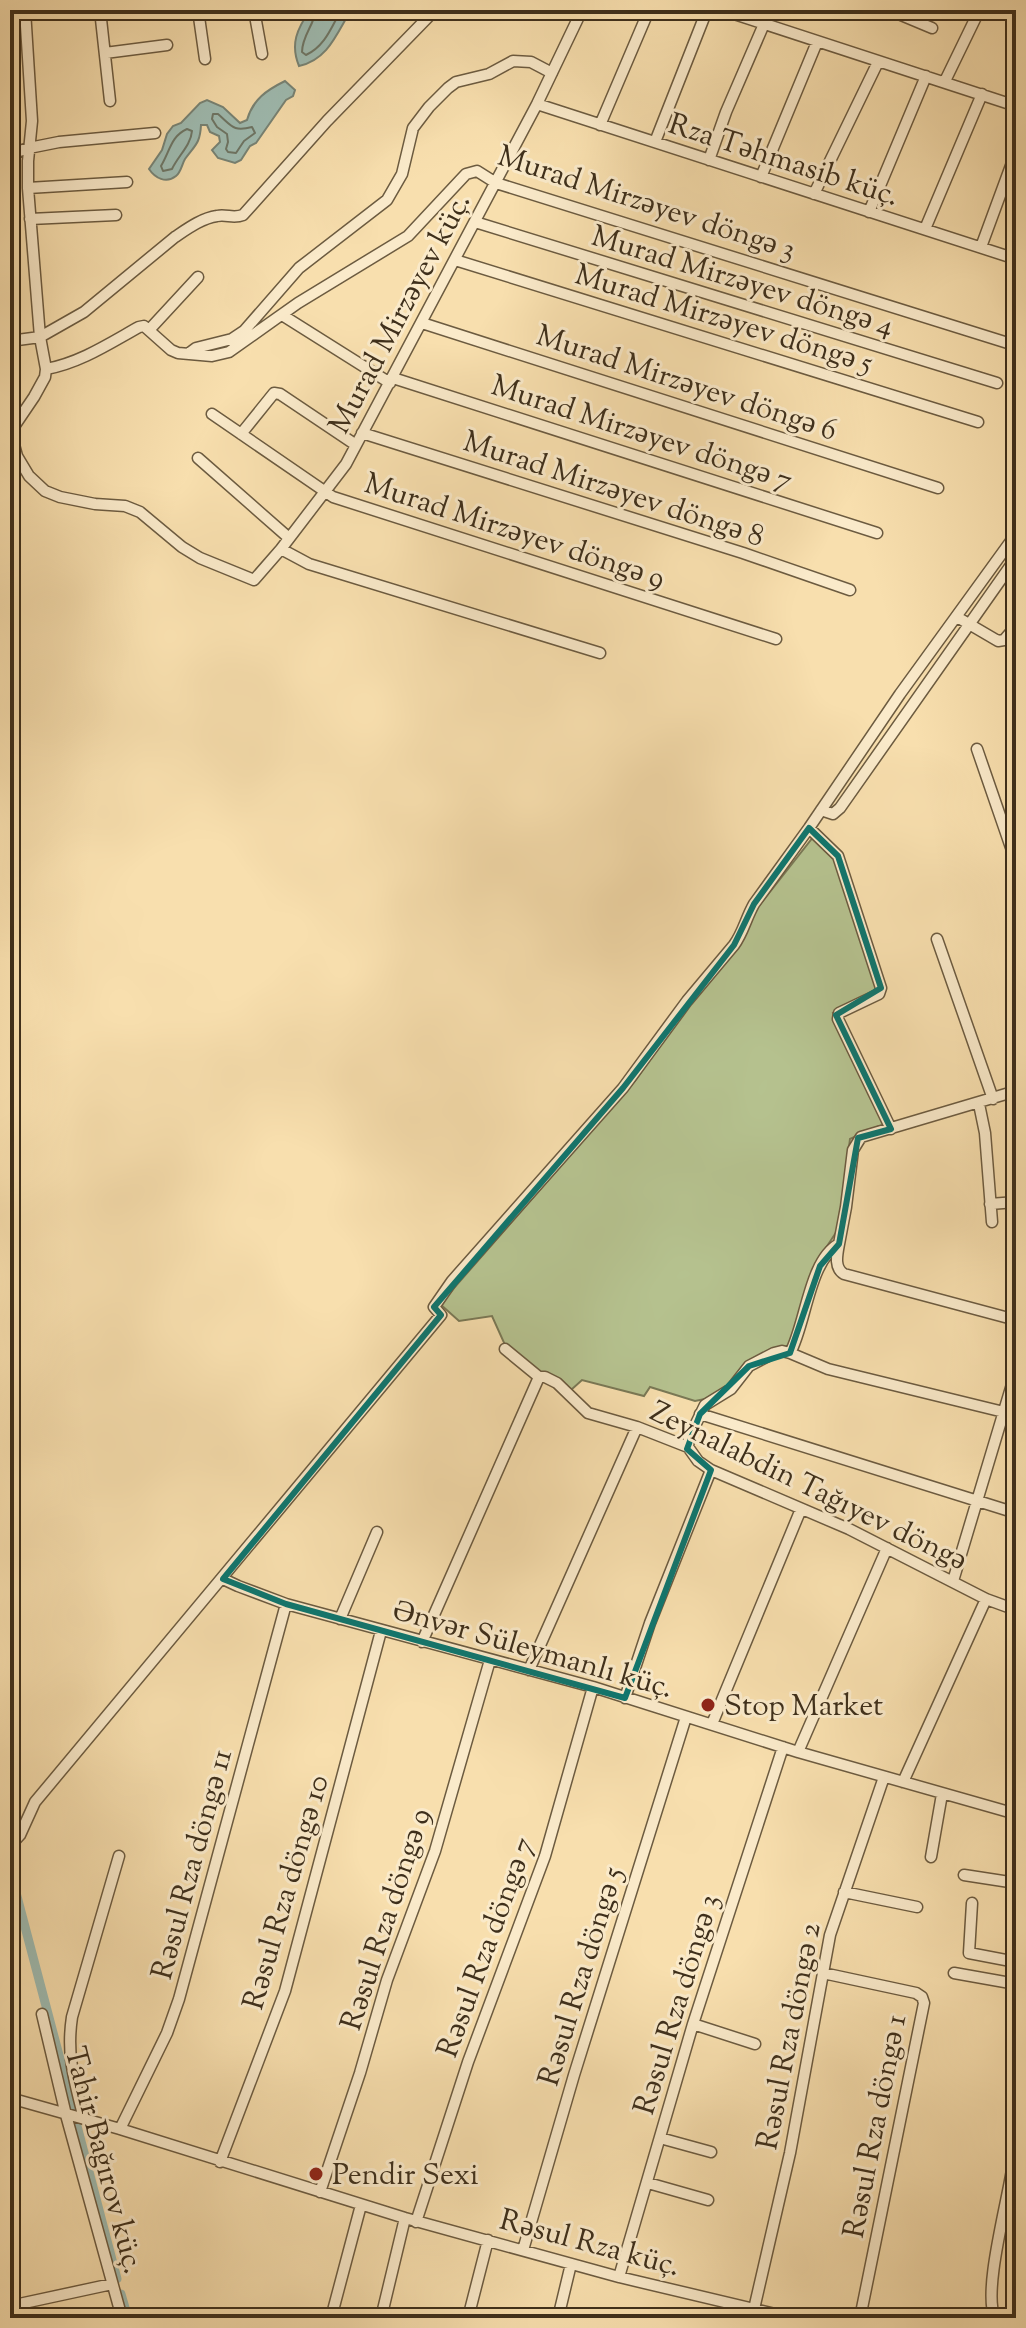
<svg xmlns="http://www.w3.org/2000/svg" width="1026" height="2328" font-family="'Sorts Mill Goudy',serif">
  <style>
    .green { fill: #b6c390; stroke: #7a7956; stroke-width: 2 }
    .water { fill: #9fbcb2; stroke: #788476; stroke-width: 2 }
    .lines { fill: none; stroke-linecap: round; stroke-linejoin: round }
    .shore { stroke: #6e7666; stroke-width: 2 }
    .canal { stroke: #9fbcb2; stroke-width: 9 }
    .minor-casing { stroke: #6c5b40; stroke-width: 13 }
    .minor { stroke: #faeaca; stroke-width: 10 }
    .marked { fill: none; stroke: #0f766e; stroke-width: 6; stroke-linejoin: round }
    .poi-dot { fill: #8f2418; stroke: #faeaca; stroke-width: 3 }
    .labels { text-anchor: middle; stroke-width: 6; stroke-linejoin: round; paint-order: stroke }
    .street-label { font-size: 30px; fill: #3e2f1b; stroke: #faeaca }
    .poi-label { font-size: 30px; fill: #3e2f1b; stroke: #faeaca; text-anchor: start }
  </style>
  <rect width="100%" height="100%" fill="#f8dfae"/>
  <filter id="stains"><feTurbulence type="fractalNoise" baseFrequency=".0025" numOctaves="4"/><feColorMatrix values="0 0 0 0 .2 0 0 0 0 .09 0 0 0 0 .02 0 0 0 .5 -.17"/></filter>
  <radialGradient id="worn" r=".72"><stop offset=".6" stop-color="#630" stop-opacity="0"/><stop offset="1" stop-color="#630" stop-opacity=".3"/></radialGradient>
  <path class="green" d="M814 836 836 856 879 989 833 1013 886 1123 850 1139 839 1228 816 1263 792 1344 746 1362 736 1379 726 1388 705 1399 695 1401 650 1387 644 1396 582 1380 571 1390 547 1372H537L505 1345 492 1316 459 1321 440 1304 635 1081 750 917Z"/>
  <path class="water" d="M310 10H351C337 33 328 60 299 66 290 44 297 29 310 10Z
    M285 81 295 90 293 96 286 100 256 143 250 146 241 160 235 163 218 158 212 150 220 142 219 136 210 132 207 125H201C200 144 195 145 185 159 182 164 181 172 176 176 166 184 155 178 149 169L162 150 167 134 173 126 181 123 200 103 207 100 223 107 240 123 247 120C253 99 267 90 285 81Z"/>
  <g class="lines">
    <path class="shore" d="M316 10C314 25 302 36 302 52L306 55C325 46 331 28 341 10
      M213 114H218C232 126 233 132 252 127L255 133 244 141 236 153 228 152 226 149 228 142 227 134 217 127 212 119Z
      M187 129 192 131C191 145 178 156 172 169L163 171 161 166C170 151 171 136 187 129Z"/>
    <path class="canal" d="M10 1870 74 2112
      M77 2126 117 2279
      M121 2294 128 2318"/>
    <g class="minor-casing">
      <path id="minor" d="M25 10 32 121 28 161V188L40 337 46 369 45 377 34 397 13 428V441L17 456 29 476 45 491 60 497 95 504 125 506 140 512 182 547 200 558 254 580 281 549 346 464 537 104 582 10
        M100 10 110 101
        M198 10 205 59
        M254 10 262 54
        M722 10 1016 106
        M889 10 932 28
        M105 53 167 45
        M945 81 977 15
        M537 104 1016 259
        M600 125 649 10
        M655 142 707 10
        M10 154 29 148 59 142 155 133
        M709 160 726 112 764 24
        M761 177 817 42
        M28 188 127 182
        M814 194 878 62
        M869 212 926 76
        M30 219 116 215
        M475 222 997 383
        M925 229 982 94
        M981 247 1016 152
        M455 260 978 422
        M282 315 390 383
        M422 323 938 488
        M149 330 198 277
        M10 341 40 337 84 312 175 237C187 229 202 218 217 216 227 214 233 219 243 215L327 121 435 10
        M188 354 196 348 232 339 244 331 299 268 387 200 402 174 413 128 429 107 448 88 456 82 489 74 513 61 531 62 552 73
        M46 369C80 363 110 343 139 327L144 326 171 350 178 353 212 356 229 352 298 303 408 236 466 174 477 171 496 183 1011 344 1016 342
        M393 378 877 533
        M212 414 333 497 776 639
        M362 433 743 553 850 590
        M241 434 274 393 280 394 356 445
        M198 458 289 538
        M281 549 309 564 600 653
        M957 617 998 641 1004 640 1016 626
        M977 749 1016 862
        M821 810 833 814 840 808 1016 558
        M809 828 838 856 881 988 879 994 839 1013 838 1019 891 1129
        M937 939 993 1099
        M979 1104 985 1133 992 1222
        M990 1204 1016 1202
        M839 1244C837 1255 834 1268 844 1274L1016 1320
        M505 1349 539 1377H545L557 1383 588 1413 637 1427 688 1447 698 1461 711 1470 849 1529 986 1599 1016 1610
        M790 1353 828 1369 1016 1415
        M700 1414 1016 1513
        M688 1447 689 1438 705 1405 731 1389 749 1366 774 1353 782 1351 790 1353C806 1324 809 1260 839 1244L846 1207 853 1150 861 1137 1016 1091
        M223 1579 238 1586 286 1604 593 1687 798 1752 1016 1814
        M953 1581 1016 1371
        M340 1619 377 1532
        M422 1642 539 1377
        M529 1670 637 1427
        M625 1698 650 1623 711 1470
        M712 1724 801 1509
        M798 1752 887 1548
        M903 1782 986 1599
        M10 1846 20 1835 35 1802 441 1315 434 1307 452 1281 623 1088 687 1001 734 945C743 933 746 918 754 904L809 828 900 694 1016 534
        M931 1857 942 1794
        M964 1875 1016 1883
        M844 1892 917 1907
        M972 1903 969 1953 1016 1962
        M823 1973 916 1993 922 1997 924 2003 860 2318
        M954 1973 1016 1984
        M42 2014 66 2115 122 2318
        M693 2024 755 2044
        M10 2098 120 2129 405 2218 619 2277 792 2318
        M84 2119C75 2082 66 2056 72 2017L119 1856
        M120 2129 167 2033 179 1999 286 1604
        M660 2138 711 2152
        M220 2162 285 1991 381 1631
        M648 2183 708 2200
        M320 2192 360 2073 387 1980 435 1851 490 1660
        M416 2222 468 2062 545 1856 593 1687
        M523 2250 574 2075 686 1717
        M619 2277 693 2024 783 1747
        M10 2306 112 2284
        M754 2309 790 2153 830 1935 884 1777
        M331 2318 361 2205
        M381 2318 405 2218
        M468 2318 488 2240
        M558 2318 571 2264
        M995 2318C982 2291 1009 2197 1013 2163 1015 2142 1011 2122 1016 2101"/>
    </g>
    <use href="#minor" class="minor"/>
  </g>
  <path class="marked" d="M809 828 838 856 881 988 836 1015 891 1129 858 1138 839 1244 820 1266 790 1353 749 1366 700 1414 687 1449 711 1470 625 1698 286 1604 223 1579 441 1315 434 1307 623 1088 734 945 754 904Z"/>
  <g class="poi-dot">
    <circle cx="708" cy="1705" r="8"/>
    <circle cx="316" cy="2174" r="8"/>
  </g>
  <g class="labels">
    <g class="street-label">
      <text transform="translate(784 159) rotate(18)" y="10">Rza Təhmasib küç.</text>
      <text transform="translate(647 202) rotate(18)" y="10">Murad Mirzəyev döngə 3</text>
      <text transform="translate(743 280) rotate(17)" y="10">Murad Mirzəyev döngə 4</text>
      <text transform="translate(399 313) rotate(-62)" y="10">Murad Mirzəyev küç.</text>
      <text transform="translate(724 318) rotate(17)" y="10">Murad Mirzəyev döngə 5</text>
      <text transform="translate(687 382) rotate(18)" y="10">Murad Mirzəyev döngə 6</text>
      <text transform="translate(642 432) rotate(18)" y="10">Murad Mirzəyev döngə 7</text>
      <text transform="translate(614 488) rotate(18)" y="10">Murad Mirzəyev döngə 8</text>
      <text transform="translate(515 530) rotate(18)" y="10">Murad Mirzəyev döngə 9</text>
      <text transform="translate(809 1485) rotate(26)" y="10">Zeynalabdin Tağıyev döngə</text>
      <text transform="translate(533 1648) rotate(16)" y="10">Ənvər Süleymanlı küç.</text>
      <text transform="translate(191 1864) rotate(-75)" y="10">Rəsul Rza döngə 11</text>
      <text transform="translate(285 1892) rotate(-74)" y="10">Rəsul Rza döngə 10</text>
      <text transform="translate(385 1919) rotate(-72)" y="10">Rəsul Rza döngə 9</text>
      <text transform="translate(485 1947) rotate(-70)" y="10">Rəsul Rza döngə 7</text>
      <text transform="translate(580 1976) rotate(-73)" y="10">Rəsul Rza döngə 5</text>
      <text transform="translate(676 2004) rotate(-73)" y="10">Rəsul Rza döngə 3</text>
      <text transform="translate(788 2036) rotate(-79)" y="10">Rəsul Rza döngə 2</text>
      <text transform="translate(874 2126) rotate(-79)" y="10">Rəsul Rza döngə 1</text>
      <text transform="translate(105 2160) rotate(75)" y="10">Tahir Bağırov küç.</text>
      <text transform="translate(590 2242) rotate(15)" y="10">Rəsul Rza küç.</text>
    </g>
    <g class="poi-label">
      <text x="724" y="1715">Stop Market</text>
      <text x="332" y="2184">Pendir Sexi</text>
    </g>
  </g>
  <rect width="1026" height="2328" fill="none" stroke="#f8dfae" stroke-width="40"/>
  <rect x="12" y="12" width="1002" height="2304" fill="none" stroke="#3e2f1b" stroke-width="4"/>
  <rect x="20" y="20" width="986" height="2288" fill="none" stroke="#3e2f1b" stroke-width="2"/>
  <rect width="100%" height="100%" filter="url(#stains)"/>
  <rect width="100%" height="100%" fill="url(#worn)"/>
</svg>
